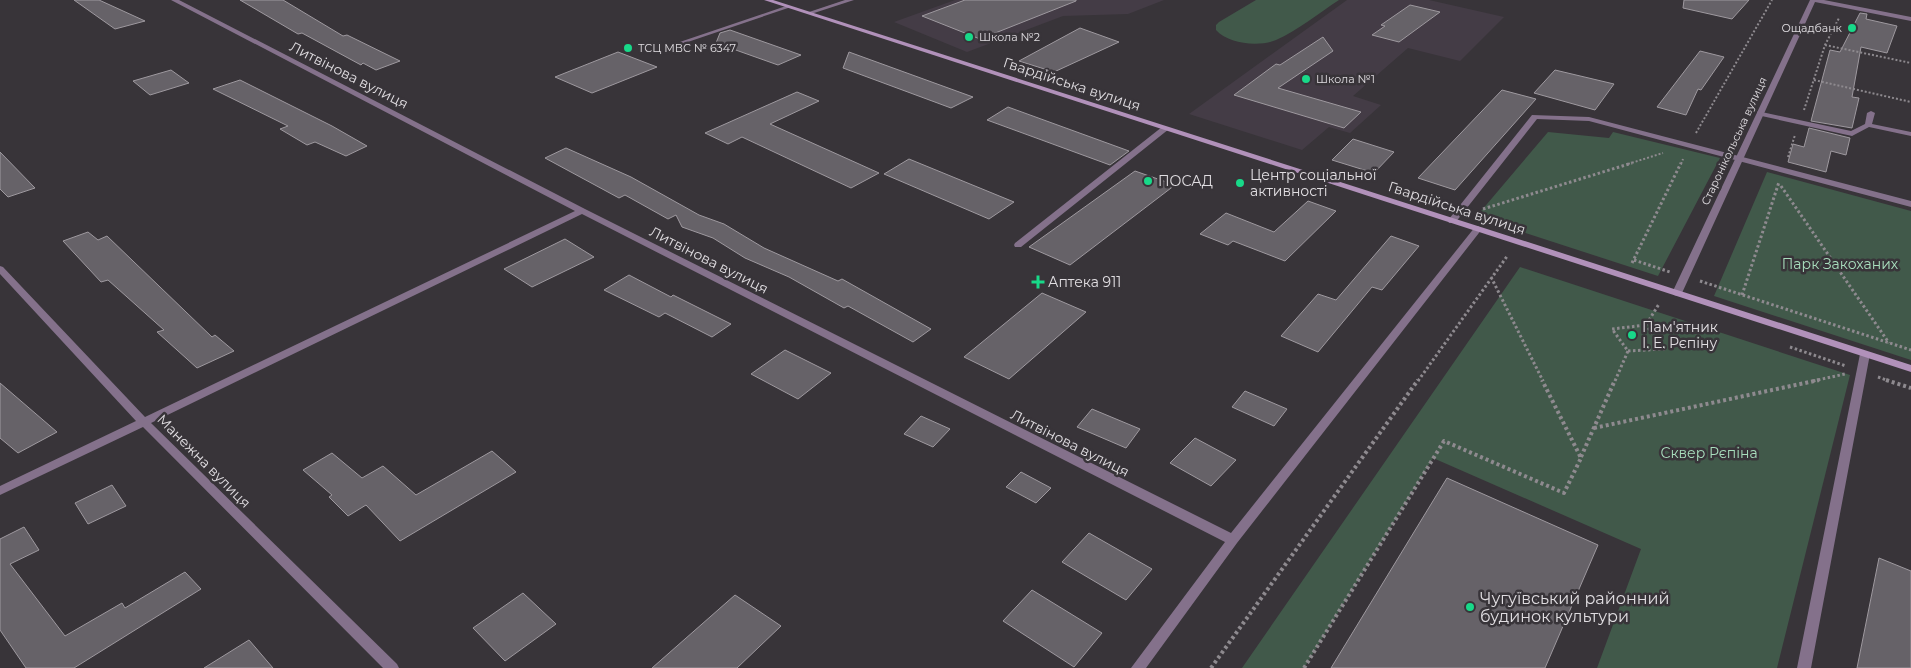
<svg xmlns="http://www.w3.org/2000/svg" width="1911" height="668" font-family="Montserrat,sans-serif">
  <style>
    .built { fill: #443c46 }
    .green { fill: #41594a }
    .building { fill: #666268; stroke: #9e999f }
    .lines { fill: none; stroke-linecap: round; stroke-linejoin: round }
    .path-far2 { stroke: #8e8a8f; stroke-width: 2; stroke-dasharray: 2 2; stroke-linecap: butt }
    .path-far1 { stroke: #8e8a8f; stroke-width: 3; stroke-dasharray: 2.5 2.5; stroke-linecap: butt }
    .path { stroke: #8e8a8f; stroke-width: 4; stroke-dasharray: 3 3; stroke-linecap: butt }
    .lane { fill: #84718b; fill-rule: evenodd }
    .street { fill: #84718b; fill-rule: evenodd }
    .secondary { fill: #b191ba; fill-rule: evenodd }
    .poi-dot { fill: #18d989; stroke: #383439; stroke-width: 2 }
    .labels { text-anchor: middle; stroke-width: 5; stroke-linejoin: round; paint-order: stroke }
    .far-poi-label { font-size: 11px; fill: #e0dde1; stroke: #383439; text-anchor: start }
    .far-street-label { font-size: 11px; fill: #e0dde1; stroke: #383439 }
    .street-label { font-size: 14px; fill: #e0dde1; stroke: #383439 }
    .poi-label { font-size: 14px; fill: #e0dde1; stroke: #383439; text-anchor: start }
    .park-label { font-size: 14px; fill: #a8debd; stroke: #383439 }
    .near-poi-label { font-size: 16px; fill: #e0dde1; stroke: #383439; text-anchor: start }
  </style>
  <rect width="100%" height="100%" fill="#383439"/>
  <path class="built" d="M955 0H1164L1128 14 1063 16 967 52 894 22Z
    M1347 0H1429L1504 17 1460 61 1408 48 1353 96 1381 105 1350 133 1329 127 1302 150 1189 114Z"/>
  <path class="green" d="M1256 0H1339C1319 13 1297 31 1276 40 1259 47 1228 44 1216 30V25L1219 22Z
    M1548 132 1609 138 1613 132 1720 158 1658 276 1476 217Z
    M1767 172 1911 211V360L1714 296Z
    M1520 267 1850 375 1777 668H1597L1641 549 1433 458 1304 668H1242Z"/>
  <path class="building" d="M74 0H99L145 21 115 29Z
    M240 0H283L343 36 347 35 400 61 376 70 363 63 361 65 302 33 298 34Z
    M965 0H1076V1L980 39 922 16Z
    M1684 0H1749L1732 19 1683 8Z
    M1410 5 1440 12 1399 42 1372 35 1385 26 1381 25Z
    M1860 13 1867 14 1866 19 1897 26 1887 53 1861 47 1852 97 1859 98 1852 128 1811 121 1830 50 1840 52Z
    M1080 28 1119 42 1054 72 1019 61Z
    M730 30 801 55 778 65 716 43 720 33Z
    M1323 37 1333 51 1278 88 1361 112 1344 128 1234 95 1276 64 1280 65Z
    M1700 51 1724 57 1701 90 1698 89 1686 115 1657 107Z
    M618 52 657 67 592 93 555 77Z
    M849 52 973 97 951 108 843 68Z
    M171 70 189 83 150 95 133 81Z
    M1555 70 1614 84 1595 110 1534 93Z
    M240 80 332 126 367 146 346 156 315 142 307 145 280 129 288 126 213 89Z
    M1502 90 1536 99 1455 190 1418 178Z
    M797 92 819 101 770 124 879 173 851 188 742 137 728 144 705 133Z
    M1008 107 1129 151 1110 165 987 120Z
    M1809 128 1850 138 1846 155 1831 151 1826 172 1788 162 1793 144 1804 147Z
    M1353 139 1394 152 1374 173 1332 160Z
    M566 148 631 177 699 215 724 224 764 248 838 281 842 279 931 329 913 342 848 306 844 308 789 277 745 258 713 238 682 227 676 215 668 219 625 195 619 198 545 158Z
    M0 152 35 188 8 197 0 189Z
    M909 159 1014 202 989 219 884 174Z
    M1135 171 1175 185 1070 265 1029 247Z
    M1308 201 1336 211 1285 261 1233 241 1228 245 1200 234 1226 213 1274 232Z
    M88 232 98 240 107 236 212 337 215 335 234 351 197 368 157 332 164 330 108 280 101 282 63 241Z
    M1391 236 1419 246 1382 290 1372 287 1318 352 1281 336 1318 294 1336 300Z
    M565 239 594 257 532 287 504 269Z
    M629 275 671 297 673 295 731 324 712 337 665 313 659 317 604 290Z
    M1042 293 1086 312 1009 379 964 357Z
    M785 350 831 373 798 399 751 374Z
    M0 383 57 432 18 453 0 438Z
    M1245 391 1287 409 1274 426 1232 407Z
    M1092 409 1140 429 1126 448 1077 427Z
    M921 416 950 429 933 447 904 434Z
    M1195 438 1236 460 1211 486 1170 463Z
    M492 451 516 472 400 541 366 505 348 516 329 497 332 495 303 470 332 453 362 478 383 466 416 495Z
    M1021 472 1051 488 1036 503 1006 487Z
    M1447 478 1598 545 1545 668H1331Z
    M112 485 126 506 88 524 75 503Z
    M24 527 39 550 10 564 65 636 122 603 125 608 185 572 201 589 74 668H26L0 630V539Z
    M1089 533 1152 569 1126 600 1062 562Z
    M1879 558 1911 571V668H1857Z
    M1032 590 1102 633 1074 667 1003 621Z
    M523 593 556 624 505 661 473 628Z
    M735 595 781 626 737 668H652Z
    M249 640 273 668H204Z"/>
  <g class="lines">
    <path class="path-far2" d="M1825 45 1911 63
      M1814 80 1911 102
      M1804 110 1825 45 1839 18
      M1696 133 1772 0
      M1788 157 1795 135
      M1628 164 1663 153
      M1681 164 1683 159"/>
    <path class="path-far1" d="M1781 186 1889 343
      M1483 209 1632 163
      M1634 260 1670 272
      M1632 263 1681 163
      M1491 277 1543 381
      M1700 281 1911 350
      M1742 295 1779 182
      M1790 347 1846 366
      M1628 351 1664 349 1646 325
      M1878 377 1889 381
      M1418 381 1508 255
      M1615 381 1628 351 1612 329 1646 325 1659 304
      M1813 381 1845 374"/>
    <path class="path" d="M1886 380 1911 388
      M1594 428 1819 380
      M1581 457 1615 380
      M1211 668 1418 380
      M1304 668 1444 441 1564 493 1581 458 1542 380"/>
    <path class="lane" d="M786 6 791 7 670 48 665 47Z
      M1757 111 1851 131 1865 124 1867 113 1871 111 1875 113 1872 124 1911 132V136L1869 127 1852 136 1757 115Z
      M1532 115 1589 117 1911 201V207L1589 121 1537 119 1455 223H1449L1448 221 1449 219Z
      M1162 127H1165L1169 129 1021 247H1015L1014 245 1015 243Z
      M1865 351 1870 354 1811 668H1797L1860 354Z"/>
    <path class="street" d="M171 0H179L585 209 1231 533 1475 227 1478 226 1482 229 1237 543 1146 668H1131L1225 542 582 214 151 423 397 664 399 668H383L143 427 0 495V486L136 421 0 274V266L3 267 145 417 575 211Z
      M845 0H854L811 14 806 13Z
      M1810 0H1824L1911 17V21L1815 2 1682 293 1677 296 1674 295 1672 293Z"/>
    <path class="secondary" d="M764 0H773L1911 365V372Z"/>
  </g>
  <g class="poi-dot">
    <circle cx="1852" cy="28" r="5"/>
    <circle cx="969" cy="37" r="5"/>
    <circle cx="628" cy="48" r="5"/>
    <circle cx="1306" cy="79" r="5"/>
    <circle cx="1148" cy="181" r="5"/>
    <circle cx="1240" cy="183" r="5"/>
    <path d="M1035.5 274.5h5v5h5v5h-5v5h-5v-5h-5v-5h5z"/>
    <circle cx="1632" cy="335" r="5"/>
    <circle cx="1470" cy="607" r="5"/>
  </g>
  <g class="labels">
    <g class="far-poi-label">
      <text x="1842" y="32" text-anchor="end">Ощадбанк</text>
      <text x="979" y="41">Школа №2</text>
      <text x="638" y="52">ТСЦ МВС № 6347</text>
      <text x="1316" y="83">Школа №1</text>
    </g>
    <g class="far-street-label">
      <text transform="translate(1734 141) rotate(-65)" y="4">Старонікольська вулиця</text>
    </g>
    <g class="street-label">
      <text transform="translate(349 75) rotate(27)" y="5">Литвінова вулиця</text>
      <text transform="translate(1072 84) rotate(18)" y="5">Гвардійська вулиця</text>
      <text transform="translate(1457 208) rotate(18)" y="5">Гвардійська вулиця</text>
      <text transform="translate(709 260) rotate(27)" y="5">Литвінова вулиця</text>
      <text transform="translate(1070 443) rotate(27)" y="5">Литвінова вулиця</text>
      <text transform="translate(204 461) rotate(45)" y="5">Манежна вулиця</text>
    </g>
    <g class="poi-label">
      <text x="1250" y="180">Центр соціальної<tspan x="1250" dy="16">активності</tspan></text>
      <text x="1158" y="186">ПОСАД</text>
      <text x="1048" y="287">Аптека 911</text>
      <text x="1642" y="332">Пам'ятник<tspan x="1642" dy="16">І. Е. Рєпіну</tspan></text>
    </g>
    <g class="park-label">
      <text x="1840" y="269">Парк Закоханих</text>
      <text x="1709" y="458">Сквер Рєпіна</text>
    </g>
    <g class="near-poi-label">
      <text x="1480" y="604">Чугуївський районний<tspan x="1480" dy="18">будинок культури</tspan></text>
    </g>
  </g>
</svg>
